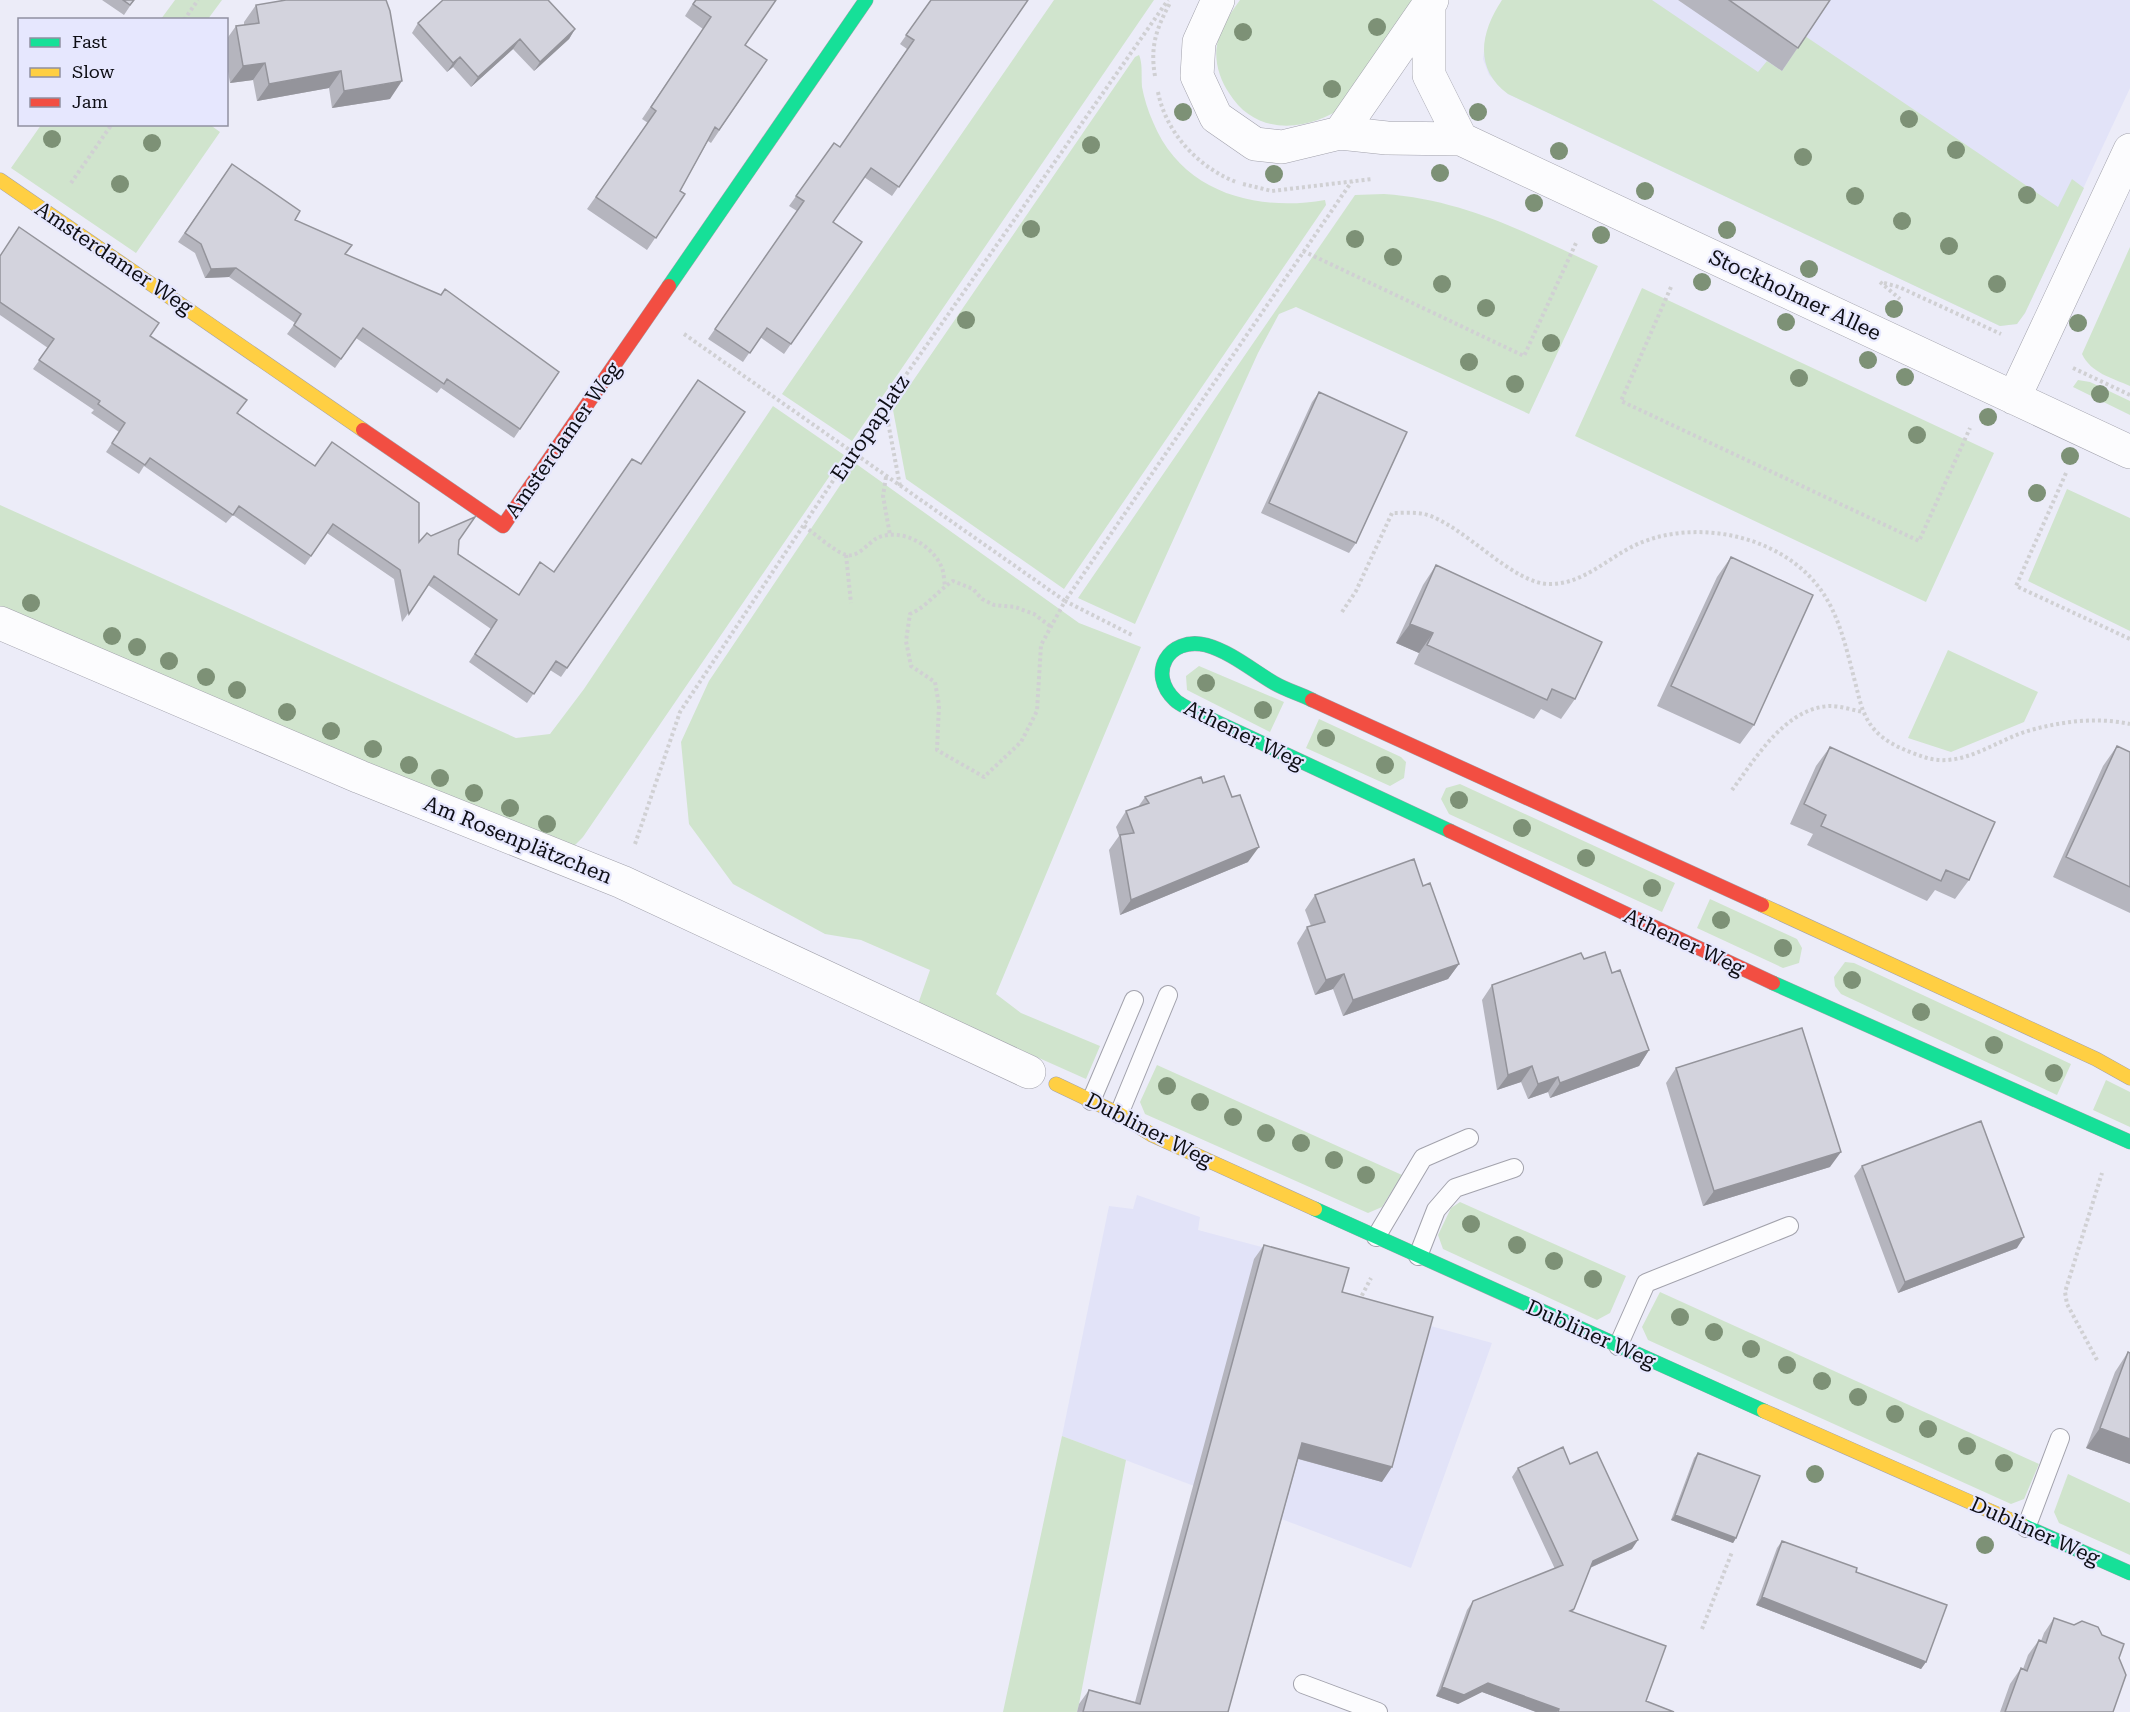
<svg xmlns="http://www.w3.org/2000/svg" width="2130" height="1712" font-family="'Roboto Serif',serif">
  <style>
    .built { fill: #e2e3f8 }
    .green { fill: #d0e4cd }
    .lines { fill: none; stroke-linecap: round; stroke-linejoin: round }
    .lane-casing { stroke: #a2a2ac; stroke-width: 20 }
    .street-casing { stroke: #a2a2ac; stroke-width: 34 }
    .fast-casing { stroke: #a2a2ac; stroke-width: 15 }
    .slow-casing { stroke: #a2a2ac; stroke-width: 15 }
    .jam-casing { stroke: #a2a2ac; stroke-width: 15 }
    .path { stroke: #d0d0d3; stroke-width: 4; stroke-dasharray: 3 3; stroke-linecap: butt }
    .lane { stroke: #fcfcfe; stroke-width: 18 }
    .street { stroke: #fcfcfe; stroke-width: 33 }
    .fast { stroke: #16e098; stroke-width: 14 }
    .slow { stroke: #ffcf43; stroke-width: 14 }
    .jam { stroke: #f24e42; stroke-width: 14 }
    .tree { fill: #7d9176 }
    .wall { fill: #b5b5be }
    .shaded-wall { fill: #94949b }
    .building { fill: #d3d3dd; stroke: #94949b; stroke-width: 1.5 }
    .labels { text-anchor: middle; stroke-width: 4.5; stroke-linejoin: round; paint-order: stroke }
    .street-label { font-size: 21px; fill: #0e0e15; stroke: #e6e7fe }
  </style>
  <rect width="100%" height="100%" fill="#ececf8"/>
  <path class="built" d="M1502 0H2130V88L2025 313 2017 324 2000 326 1508 94 1489 75 1483 59 1486 35Z
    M1137 1195 1200 1217 1198 1230 1273 1250 1332 1308 1427 1325 1492 1343 1411 1568 1062 1436 1109 1206 1133 1209Z"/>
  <path class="green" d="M175 0H222L208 19H161Z
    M1054 0H1154L852 441 782 394Z
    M1240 0H1420C1402 25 1385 51 1367 76 1361 85 1355 99 1346 105 1308 132 1256 137 1229 93 1220 80 1214 61 1217 45 1220 28 1230 14 1240 0Z
    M1502 0H1652L1758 72 1767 61 1782 71 1805 36 2058 207 2072 179 2084 188 2025 313 2017 324 2000 326 1508 94C1474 69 1480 33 1502 0Z
    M1139 55C1143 64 1141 77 1142 87 1144 98 1148 111 1153 122 1182 193 1257 212 1325 200L1326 205 1064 589 906 479 893 410 1135 57Z
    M209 124 220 132 136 253 11 168 41 125Z
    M1384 194C1466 200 1526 233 1598 266L1529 414 1296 307 1279 314 1258 353 1135 624 1078 598 1355 195Z
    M2130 247V386C2112 378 2091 373 2082 354Z
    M1642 288 1994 453 1926 602 1575 436Z
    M2078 380 2090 382 2130 401V415L2073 387Z
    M773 406 844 455 583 837 569 851 0 608V505L516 738 550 734 584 689Z
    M855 463 1079 623 1141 647 996 994 1021 1013 1100 1046 1086 1079 918 1004 930 970 861 940 825 934 733 884 689 824 681 742 709 681Z
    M2067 489 2130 518V631L2028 581Z
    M1948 650 2038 692 2024 722 1951 752 1908 738Z
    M1199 666 1284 702 1270 732 1187 690 1186 676Z
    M1319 719 1401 757 1406 762 1404 778 1390 786 1306 748Z
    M1460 784 1675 883 1662 912 1449 814 1441 799 1446 788Z
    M1710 899 1797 939 1802 948 1799 963 1783 968 1697 928Z
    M1845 962 1854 963 2071 1064 2057 1095 1841 994 1835 986 1834 977Z
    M1157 1065 1402 1175 1382 1207 1368 1213 1145 1114 1140 1102Z
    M2106 1080 2130 1092V1127L2093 1110Z
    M1460 1202 1626 1276 1610 1313 1597 1320 1443 1249 1438 1235 1451 1208Z
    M1660 1292 2039 1464 2024 1499 2011 1504 1648 1340 1642 1327Z
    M1062 1436 1126 1460 1079 1704 1077 1712H1003Z
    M2068 1474 2130 1503V1555L2059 1523 2054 1512Z"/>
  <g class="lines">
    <g class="lane-casing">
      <path id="lane" d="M1091 1101 1134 1000
        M1119 1114 1168 995
        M1376 1237 1423 1158 1469 1138
        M1418 1256 1436 1210 1455 1188 1514 1168
        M1618 1346 1646 1283 1789 1226
        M2026 1528 2060 1438
        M1303 1684 1378 1712"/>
    </g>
    <g class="street-casing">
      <path id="street" d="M1218 0 1199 42 1197 76 1216 117 1255 144 1282 147 1340 133 1387 138 1461 139 2130 452
        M1429 4V75L1461 139
        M1340 133 1432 0
        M2014 398 2130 150
        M0 623 360 777 622 882 1029 1072"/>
    </g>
    <g class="fast-casing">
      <path id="fast" d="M669 286 866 0
        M1312 700C1300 694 1286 690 1274 683 1252 670 1231 652 1206 645 1168 636 1147 674 1175 700 1179 704 1186 707 1191 710L1450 831
        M1773 983 2130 1142
        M1315 1209 1764 1411
        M2022 1525 2130 1573"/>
    </g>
    <g class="slow-casing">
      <path id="slow" d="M0 180 363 430
        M1762 905 2096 1059 2130 1078
        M1056 1084 1119 1114 1152 1135 1315 1209
        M1764 1411 2022 1525"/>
    </g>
    <g class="jam-casing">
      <path id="jam" d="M363 430 503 526 669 286
        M1312 700 1762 905
        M1450 831 1773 983"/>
    </g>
    <path class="path" d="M184 20 198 0
      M1155 76C1150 47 1156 29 1170 3
      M1158 92C1166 133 1198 167 1236 182
      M71 183 112 124
      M1243 184 1272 191 1372 179
      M1303 251 1524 356 1576 243
      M1880 282 1900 299
      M1884 283 1899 287 2001 334
      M1671 287 1621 401 1919 541 1970 428
      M684 334 1065 601 1352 181
      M2073 368 2130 395
      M885 406 900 486
      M2066 473 2016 586 2130 639
      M886 477 883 496 890 535
      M804 526C814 533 835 552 846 555 858 558 868 543 877 538 901 527 933 545 942 568 944 573 944 581 945 586
      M846 555 851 603
      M1342 612 1356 591 1392 513C1402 513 1414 512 1424 514 1462 523 1513 585 1550 584 1585 584 1609 556 1640 543 1695 520 1771 534 1812 579 1837 606 1845 643 1854 678 1859 696 1861 713 1873 728 1885 743 1906 751 1924 757 1962 770 1997 739 2031 730 2064 721 2097 717 2130 724
      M1050 626 1034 614 1015 607 994 605 982 599 973 589 953 581C937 591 928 606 910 614L906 641 911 666 935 682 939 705 937 750 984 777 1021 742 1037 711 1041 645 1065 601 1134 636
      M1732 790C1756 758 1785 708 1830 706 1840 706 1853 710 1863 712
      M635 844 680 712 852 452 1168 0
      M1359 1301 1371 1278
      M2097 1360 2067 1304 2065 1292 2102 1173
      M1702 1629 1732 1552"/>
    <use href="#lane" class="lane"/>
    <use href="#street" class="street"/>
    <use href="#fast" class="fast"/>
    <use href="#slow" class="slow"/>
    <use href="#jam" class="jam"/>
  </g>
  <g class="tree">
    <circle cx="1377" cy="27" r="9"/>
    <circle cx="1243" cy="32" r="9"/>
    <circle cx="1332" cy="89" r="9"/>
    <circle cx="1183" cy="112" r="9"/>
    <circle cx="1478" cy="112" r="9"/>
    <circle cx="1909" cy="119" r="9"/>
    <circle cx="52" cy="139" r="9"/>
    <circle cx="152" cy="143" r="9"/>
    <circle cx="1091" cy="145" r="9"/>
    <circle cx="1956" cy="150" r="9"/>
    <circle cx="1559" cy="151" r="9"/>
    <circle cx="1803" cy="157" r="9"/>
    <circle cx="1440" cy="173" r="9"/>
    <circle cx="1274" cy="174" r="9"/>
    <circle cx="120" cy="184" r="9"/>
    <circle cx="1645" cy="191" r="9"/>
    <circle cx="2027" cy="195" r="9"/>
    <circle cx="1855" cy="196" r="9"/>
    <circle cx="1534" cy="203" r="9"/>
    <circle cx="1902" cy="221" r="9"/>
    <circle cx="1031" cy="229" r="9"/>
    <circle cx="1727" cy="230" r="9"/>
    <circle cx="1601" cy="235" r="9"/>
    <circle cx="1355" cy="239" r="9"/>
    <circle cx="1949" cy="246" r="9"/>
    <circle cx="1393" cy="257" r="9"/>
    <circle cx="1809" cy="269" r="9"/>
    <circle cx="1702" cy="282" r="9"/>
    <circle cx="1442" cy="284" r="9"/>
    <circle cx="1997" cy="284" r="9"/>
    <circle cx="1486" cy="308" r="9"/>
    <circle cx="1894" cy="309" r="9"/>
    <circle cx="966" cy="320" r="9"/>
    <circle cx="1786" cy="322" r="9"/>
    <circle cx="2078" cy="323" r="9"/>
    <circle cx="1551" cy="343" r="9"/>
    <circle cx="1868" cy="360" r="9"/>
    <circle cx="1469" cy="362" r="9"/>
    <circle cx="1905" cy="377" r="9"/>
    <circle cx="1799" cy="378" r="9"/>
    <circle cx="1515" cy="384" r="9"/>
    <circle cx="2100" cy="394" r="9"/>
    <circle cx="1988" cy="417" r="9"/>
    <circle cx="1917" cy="435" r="9"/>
    <circle cx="2070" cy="456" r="9"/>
    <circle cx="2037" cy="493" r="9"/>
    <circle cx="31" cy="603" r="9"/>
    <circle cx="112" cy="636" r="9"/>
    <circle cx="137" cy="647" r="9"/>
    <circle cx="169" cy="661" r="9"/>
    <circle cx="206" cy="677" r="9"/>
    <circle cx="1206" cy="683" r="9"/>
    <circle cx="237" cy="690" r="9"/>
    <circle cx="1263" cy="710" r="9"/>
    <circle cx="287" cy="712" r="9"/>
    <circle cx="331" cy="731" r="9"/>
    <circle cx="1326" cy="738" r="9"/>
    <circle cx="373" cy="749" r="9"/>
    <circle cx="409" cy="765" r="9"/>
    <circle cx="1385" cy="765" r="9"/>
    <circle cx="440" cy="778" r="9"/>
    <circle cx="474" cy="793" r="9"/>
    <circle cx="1459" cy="800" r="9"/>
    <circle cx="510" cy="808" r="9"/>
    <circle cx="547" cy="824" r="9"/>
    <circle cx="1522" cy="828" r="9"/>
    <circle cx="1586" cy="858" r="9"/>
    <circle cx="1652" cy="888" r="9"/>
    <circle cx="1721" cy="920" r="9"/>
    <circle cx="1783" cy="948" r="9"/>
    <circle cx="1852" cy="980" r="9"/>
    <circle cx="1921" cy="1012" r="9"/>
    <circle cx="1994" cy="1045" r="9"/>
    <circle cx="2054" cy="1073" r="9"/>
    <circle cx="1167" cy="1086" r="9"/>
    <circle cx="1200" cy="1102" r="9"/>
    <circle cx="1233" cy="1117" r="9"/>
    <circle cx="1266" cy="1133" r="9"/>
    <circle cx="1301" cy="1143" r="9"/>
    <circle cx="1334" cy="1160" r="9"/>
    <circle cx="1366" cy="1175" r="9"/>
    <circle cx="1471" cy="1224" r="9"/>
    <circle cx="1517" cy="1245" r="9"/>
    <circle cx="1554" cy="1261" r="9"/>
    <circle cx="1593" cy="1279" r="9"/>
    <circle cx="1680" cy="1317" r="9"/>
    <circle cx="1714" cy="1332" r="9"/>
    <circle cx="1751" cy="1349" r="9"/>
    <circle cx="1787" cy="1365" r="9"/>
    <circle cx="1822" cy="1381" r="9"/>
    <circle cx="1858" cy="1397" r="9"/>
    <circle cx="1895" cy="1414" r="9"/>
    <circle cx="1928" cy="1429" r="9"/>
    <circle cx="1967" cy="1446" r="9"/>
    <circle cx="2004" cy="1463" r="9"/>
    <circle cx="1815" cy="1474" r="9"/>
    <circle cx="1985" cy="1545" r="9"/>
  </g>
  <path class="wall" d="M102 0H134L124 15Z
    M695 0H776L745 45 767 60 711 143 708 141 680 191 685 194 647 250 587 209 648 123 642 119 703 29 685 16Z
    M931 0H1028L892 196 864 177 833 222 862 242 784 354 760 337 743 362 708 339 797 211 789 206 834 143 840 147 907 49 900 44Z
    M1678 0H1830L1782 71Z
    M256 5 390 99 332 108 329 88 257 101 253 80 230 83 226 60V40L236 26 244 25V22Z
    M418 23 575 29 569 39 534 71 513 49 471 87 453 67 447 72 412 33Z
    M232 164 295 220 345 254 559 372 514 438 441 388 437 393 356 338 335 368 287 334 295 323 229 277 205 278 195 253 178 242Z
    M0 255 150 336 237 413 419 542 431 536 459 540 458 554 518 595 554 572 640 464 745 412 561 677 550 670 527 703 469 662 491 629 428 585 402 622 394 579 327 533 305 565 233 515 226 523 144 466 139 474 106 452 119 432 91 413 94 410 33 369 48 348 0 315Z
    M1319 392 1356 543 1349 553 1261 513 1312 402Z
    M1731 557 1754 725 1740 744 1657 706 1717 577Z
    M1436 565 1575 699 1561 719 1541 709 1534 719 1414 664 1419 653 1396 643 1423 585Z
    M2117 746 2130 752V913L2053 877 2103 766Z
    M1830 747 1969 880 1955 899 1935 890 1927 901 1807 845 1813 834 1790 824 1816 766Z
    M1203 783 1248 862 1120 915 1109 850 1119 836 1116 827 1126 811 1138 807 1145 797Z
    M1423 886 1459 964 1448 979 1343 1016 1333 989 1315 995 1297 943 1307 927 1311 926 1305 910 1315 895Z
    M1584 959 1612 973 1649 1050 1639 1066 1550 1098 1548 1092 1528 1099 1521 1082 1497 1090 1482 1000 1492 985Z
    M1676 1068 1830 1167 1703 1206 1666 1083Z
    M1862 1166 2017 1248 1898 1293 1854 1176Z
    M1264 1245 1342 1292 1382 1482 1298 1459 1228 1712H1077L1079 1704 1089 1690 1135 1702 1254 1259Z
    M2128 1352 2130 1464 2086 1448 2115 1372Z
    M1698 1453 1736 1538 1733 1543 1671 1520 1694 1458Z
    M1570 1464 1632 1549 1590 1568 1574 1609 1573 1612 1646 1701 1674 1712H1536L1482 1692 1458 1704 1436 1696 1467 1610 1473 1601 1555 1569 1512 1477 1518 1468Z
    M1782 1541 1856 1572 1926 1662 1921 1669 1756 1605 1777 1548Z
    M2054 1618 2102 1635 2119 1658 2113 1712H2000L2010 1684 2021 1668 2023 1669 2028 1655 2039 1640 2041 1641 2044 1633Z"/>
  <path class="shaded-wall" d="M575 29 569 39 534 71 540 62Z
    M520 39 513 49 471 87 478 77Z
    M460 57 453 67 447 72 453 63Z
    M265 63 253 80 230 83 243 66Z
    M341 71 329 88 257 101 269 84Z
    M402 81 390 99 332 108 344 91Z
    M236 268 229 277 205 278 211 269Z
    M1410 624 1433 633 1419 653 1396 643Z
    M1259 847 1248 862 1120 915 1131 900Z
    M1459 964 1448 979 1343 1016 1353 1000Z
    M1344 974 1333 989 1315 995 1326 980Z
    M1649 1050 1639 1066 1550 1098 1560 1083Z
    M1532 1066 1521 1082 1497 1090 1508 1075Z
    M1558 1077 1548 1092 1528 1099 1538 1084Z
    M1841 1152 1830 1167 1703 1206 1714 1191Z
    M2024 1237 2017 1248 1898 1293 1905 1282Z
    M2100 1428 2130 1439V1464L2086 1448Z
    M1302 1443 1392 1467 1382 1482 1292 1457Z
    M1675 1515 1736 1538 1733 1543 1671 1520Z
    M1638 1540 1632 1549 1587 1569 1593 1561Z
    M1762 1597 1926 1662 1921 1669 1756 1605Z
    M1488 1683 1559 1709 1557 1712H1536L1482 1692 1458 1704 1436 1696 1442 1687Z"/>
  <path class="building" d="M123 0H134L130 5Z
    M286 0H386L390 11 402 81 344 91 341 71 269 84 265 63 243 66 236 26 259 23 256 5Z
    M443 0H548L575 29 540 62 520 39 478 77 460 57 453 63 418 23Z
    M696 0H776L745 45 767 60 719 130 715 127 680 191 685 194 656 238 596 197 656 111 651 107 711 17 693 4Z
    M931 0H1028L899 187 871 168 833 222 862 242 791 344 767 328 750 353 715 329 804 201 796 196 834 143 840 147 914 40 906 35Z
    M1729 0H1830L1798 48Z
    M232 164 300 211 295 220 352 245 345 254 441 295 445 289 559 372 520 429 447 379 444 384 363 328 341 359 294 325 301 314 236 268 211 269 201 244 185 233Z
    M19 227 159 323 150 336 247 400 237 413 315 466 332 442 419 503V542L427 533 431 536 475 517 459 540 458 554 519 595 540 562 554 572 632 459 641 464 698 380 745 412 567 668 556 661 534 694 475 654 497 620 434 576 409 614 400 570 333 524 311 556 239 506 233 515 150 458 145 465 112 443 125 423 98 404 100 401 39 360 54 339 0 302V256Z
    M1319 392 1407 432 1356 543 1269 503Z
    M1731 557 1813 595 1754 725 1671 686Z
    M1436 565 1602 642 1575 699 1552 689 1547 700 1427 645 1433 633 1410 624Z
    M2117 746 2130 752V887L2066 857Z
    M1830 747 1995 822 1969 880 1946 870 1941 881 1821 826 1826 815 1804 804Z
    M1224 776 1232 797 1240 795 1259 847 1131 900 1120 835 1134 833 1126 811 1149 803 1145 797 1201 777 1203 783Z
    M1414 859 1423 886 1430 883 1459 964 1353 1000 1344 974 1326 980 1307 927 1325 922 1315 895Z
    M1605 952 1612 973 1620 970 1649 1050 1560 1083 1558 1077 1538 1084 1532 1066 1508 1075 1492 985 1581 953 1584 959Z
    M1802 1028 1841 1152 1714 1191 1676 1068Z
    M1981 1121 2024 1237 1905 1282 1862 1166Z
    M1264 1245 1349 1268 1342 1292 1433 1317 1392 1467 1302 1443 1228 1712H1083L1089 1690 1140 1704Z
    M2128 1352 2130 1353V1439L2100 1428Z
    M1563 1447 1570 1464 1597 1452 1638 1540 1593 1561 1574 1609 1570 1611 1666 1646 1646 1701 1674 1712H1558L1559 1709 1488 1683 1464 1695 1442 1687 1473 1601 1563 1565 1518 1468Z
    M1698 1453 1760 1476 1736 1538 1675 1515Z
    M1782 1541 1857 1568 1856 1572 1947 1605 1926 1662 1762 1597Z
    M2054 1618 2074 1625 2082 1621 2098 1627 2102 1635 2124 1644 2119 1658 2126 1675 2113 1712H2005L2021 1668 2027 1671 2039 1640 2046 1643Z"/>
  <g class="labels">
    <g class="street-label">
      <text transform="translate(114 258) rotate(34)" y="7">Amsterdamer Weg</text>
      <text transform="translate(1795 295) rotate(25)" y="7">Stockholmer Allee</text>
      <text transform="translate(870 428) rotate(-56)" y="7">Europaplatz</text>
      <text transform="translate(563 440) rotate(-55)" y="7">Amsterdamer Weg</text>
      <text transform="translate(1244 735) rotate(26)" y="7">Athener Weg</text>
      <text transform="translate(518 840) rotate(22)" y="7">Am Rosenplätzchen</text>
      <text transform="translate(1684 942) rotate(25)" y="7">Athener Weg</text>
      <text transform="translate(1149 1130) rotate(27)" y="7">Dubliner Weg</text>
      <text transform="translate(1591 1334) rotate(24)" y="7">Dubliner Weg</text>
      <text transform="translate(2035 1531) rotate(24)" y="7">Dubliner Weg</text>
    </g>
  </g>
  <rect x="18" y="18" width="210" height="108" fill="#e6e7fe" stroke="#9090a1" stroke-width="1.5"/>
  <rect x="30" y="38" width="30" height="9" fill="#16e098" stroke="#9090a1" stroke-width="1.5"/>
  <text x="72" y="48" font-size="18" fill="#0e0e15">Fast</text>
  <rect x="30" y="68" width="30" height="9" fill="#ffcf43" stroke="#9090a1" stroke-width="1.5"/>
  <text x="72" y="78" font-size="18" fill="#0e0e15">Slow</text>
  <rect x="30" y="98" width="30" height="9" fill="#f24e42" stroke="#9090a1" stroke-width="1.5"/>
  <text x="72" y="108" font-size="18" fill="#0e0e15">Jam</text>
</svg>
